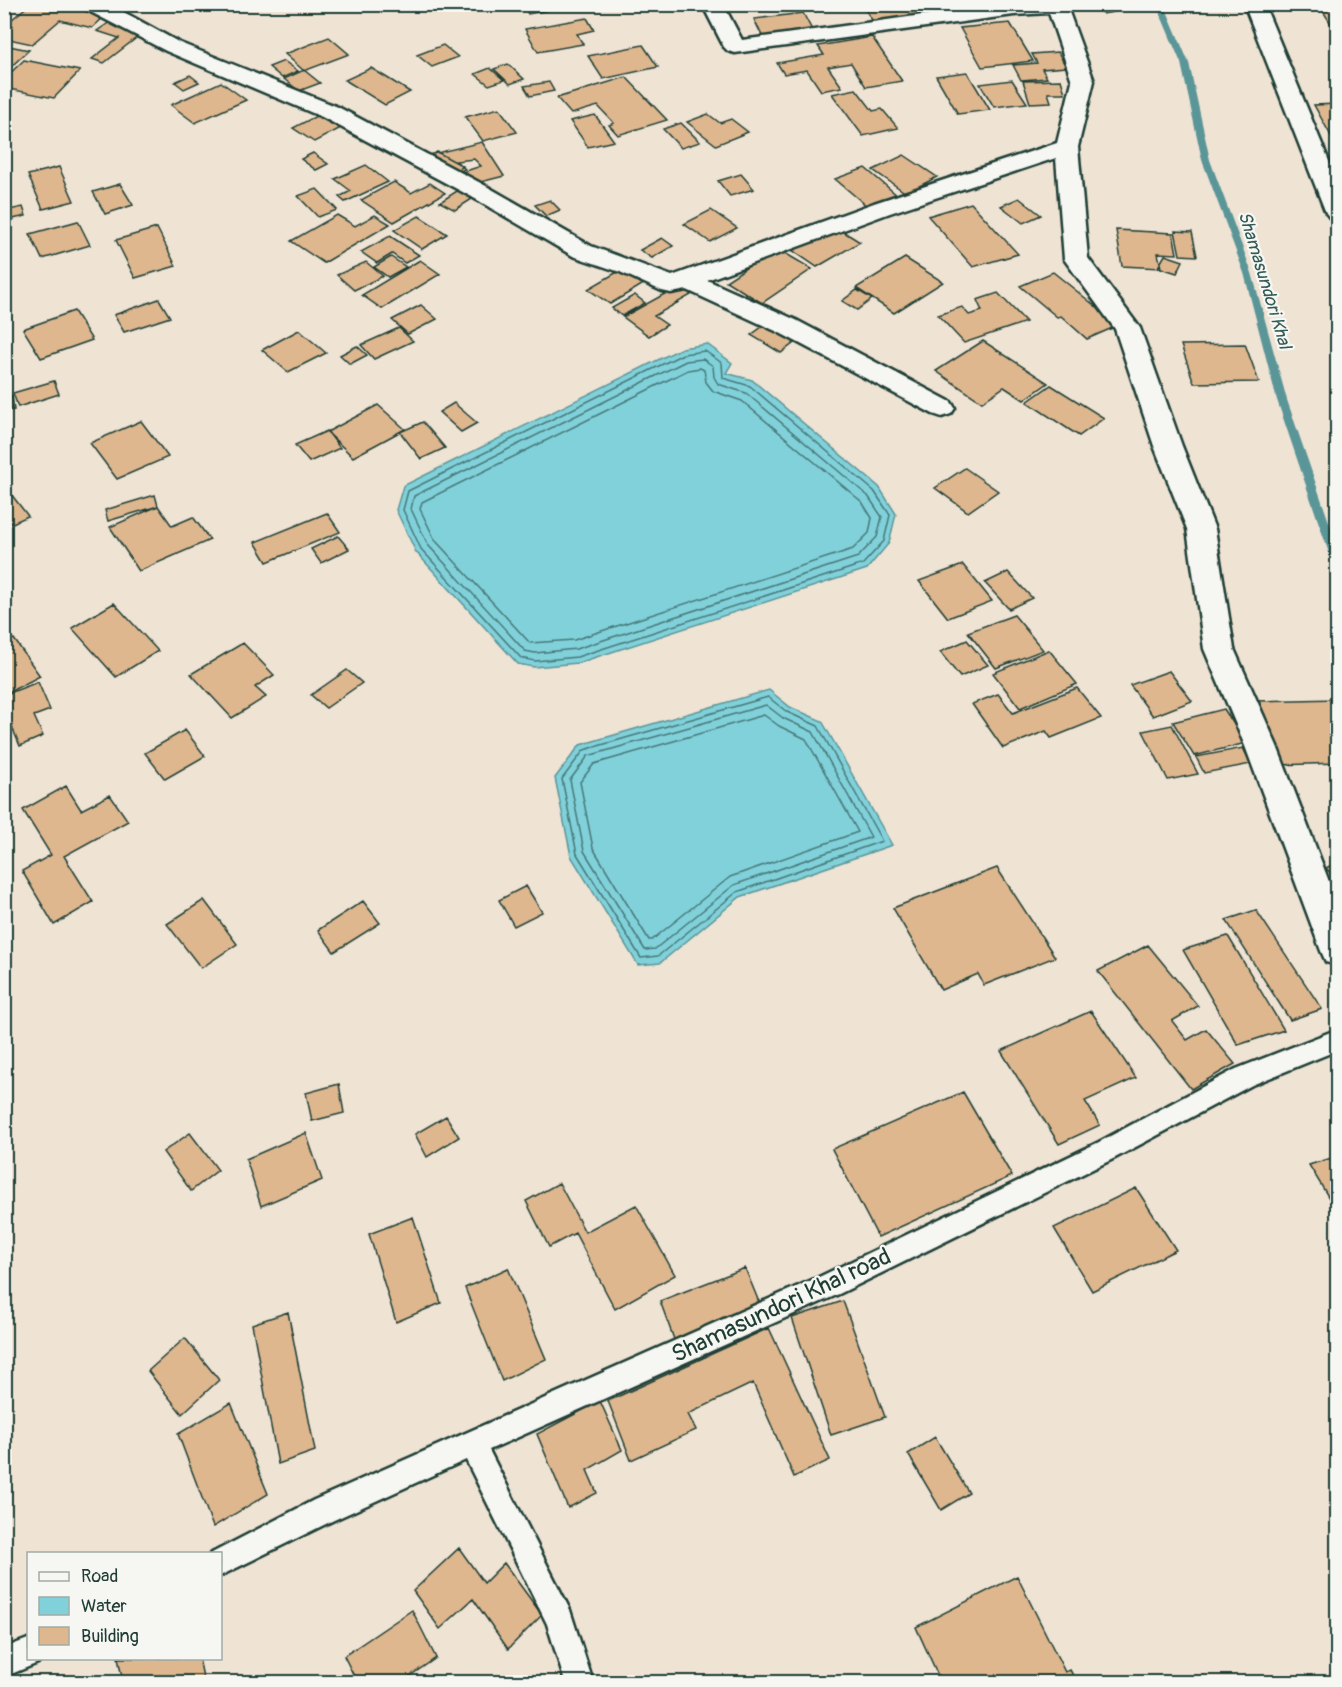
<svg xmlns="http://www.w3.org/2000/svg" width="1342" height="1687" font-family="Pangolin,sans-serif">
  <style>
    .water { fill: #81d1db; stroke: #5a9698; stroke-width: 1.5 }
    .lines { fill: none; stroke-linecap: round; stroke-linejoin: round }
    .shore { stroke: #467877; stroke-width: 1.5 }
    .stream { fill: #5a9698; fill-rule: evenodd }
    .building { fill: #deb78e; stroke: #1f3d34; stroke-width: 1.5 }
    .service-casing { stroke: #1f3d34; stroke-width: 5 }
    .minor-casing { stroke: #1f3d34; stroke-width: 5 }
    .service { fill: #f6f6f2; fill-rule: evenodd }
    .minor { fill: #f6f6f2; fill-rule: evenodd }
    .labels { text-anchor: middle; stroke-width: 4.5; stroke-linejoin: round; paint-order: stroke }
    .far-water-label { font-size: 18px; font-style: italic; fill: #335b55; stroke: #f6f6f2 }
    .near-street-label { font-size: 24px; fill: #1f3d34; stroke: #f6f6f2 }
  </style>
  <rect width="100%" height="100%" fill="#efe3d4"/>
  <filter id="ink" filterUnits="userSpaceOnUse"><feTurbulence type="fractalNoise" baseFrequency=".0167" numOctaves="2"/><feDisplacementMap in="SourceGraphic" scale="12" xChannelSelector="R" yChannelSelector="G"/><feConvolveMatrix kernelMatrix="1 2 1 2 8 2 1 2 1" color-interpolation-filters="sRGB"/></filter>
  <g filter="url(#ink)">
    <path class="water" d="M707 344 732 363 726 373 752 380 879 487 896 514 889 543 867 569 578 663 534 667 518 664 416 552 396 510 403 486 682 348Z
      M769 690 790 707 822 721 892 845 740 897 660 963 638 965 571 856 555 778 580 745Z"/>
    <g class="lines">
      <path class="shore" d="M705 351 722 363 723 378 750 386 874 491 890 515 884 541 863 564 577 657 535 661 521 658 421 549 403 510 408 491 683 354Z
        M703 359 713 366 714 377 718 384 746 393 868 496 882 517 877 537 858 557 576 649 535 653 525 651 428 545 411 509 414 496 686 361Z
        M700 368 704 370 706 382 713 391 742 401 862 502 872 518 869 533 853 549 574 640 530 643 435 540 420 509 422 502 688 370Z
        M768 697 787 712 818 726 882 841 737 892 658 956 641 958 577 854 562 779 584 750Z
        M766 705 783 718 813 732 871 837 734 885 655 949 645 950 584 851 570 780 588 756Z
        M764 715 779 726 806 739 858 832 730 877 652 940H649L593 848 580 782 594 764Z"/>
      <path class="stream" d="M1156 4H1164L1189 63 1210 160 1252 273 1287 400 1338 548V569L1333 565 1277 400 1244 273 1202 160 1181 63Z"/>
    </g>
    <path class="building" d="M30 4H55L105 16 92 28 60 20 32 44 4 38V26Z
      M523 4H559L561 8 528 14Z
      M925 4 932 14 874 23 862 5Z
      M1095 4H1131L1134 8 1103 14Z
      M1338 9V34L1322 10Z
      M803 13 814 34 764 40 754 19Z
      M587 18 594 30 577 34 583 44 538 52 525 29Z
      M110 22 144 32 104 63 92 59 119 38 97 31Z
      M1010 23 1033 61 982 67 960 28Z
      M329 37 349 54 304 71 285 54Z
      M872 37 902 81 866 87 851 63 828 67 842 87 821 91 807 70 784 74 777 63 824 55 818 46Z
      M4 45 29 50 4 73Z
      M443 45 458 57 432 67 417 55Z
      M643 45 658 67 603 79 588 56Z
      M1058 52 1066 67 1042 69 1047 78 1021 80 1013 65 1037 63 1032 54Z
      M24 60 80 71 54 98 4 88V79Z
      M284 61 298 71 282 78 269 67Z
      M508 64 524 79 510 84 494 69Z
      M371 68 410 92 385 105 345 80Z
      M490 68 504 80 489 85 475 74Z
      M304 70 320 83 299 91 284 79Z
      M967 72 990 110 958 114 936 76Z
      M190 75 199 82 184 89 175 82Z
      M626 77 667 120 618 135 609 125 614 123 598 106 571 114 557 98Z
      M1012 80 1027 103 994 107 980 84Z
      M1061 80 1065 93H1048L1051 102 1030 103 1023 81Z
      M221 82 246 100 195 123 171 105Z
      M549 82 554 91 530 96 524 86Z
      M856 89 873 111 882 109 898 128 863 136 832 94Z
      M1338 104V145H1336L1314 105Z
      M499 108 517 132 483 141 465 117Z
      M320 114 341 128 314 142 293 128Z
      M708 114 720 123 731 119 748 132 716 145 687 122Z
      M595 115 614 141 588 147 570 121Z
      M681 123 700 142 681 148 663 129Z
      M482 142 504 176 469 185 454 175 481 166 474 159 456 161 465 169 449 176 424 156Z
      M437 152 463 166 453 173 427 159Z
      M313 153 328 164 316 170 301 159Z
      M904 155 937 177 906 193 873 170Z
      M366 165 388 182 345 202 339 197 351 191 335 179Z
      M59 167 74 201 43 209 28 175Z
      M865 168 898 196 868 207 835 179Z
      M741 174 754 189 730 196 718 181Z
      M394 182 411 193 430 183 445 193 394 222 361 200Z
      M120 184 133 205 105 214 93 192Z
      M317 189 337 210 318 217 298 196Z
      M460 189 475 197 455 210 440 202Z
      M1019 198 1041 215 1023 223 1001 206Z
      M550 200 560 210 546 216 535 205Z
      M971 203 1018 254 973 267 928 216Z
      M23 207 26 216 4 221V211Z
      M711 210 737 228 710 242 684 224Z
      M337 215 355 226 375 215 390 224 324 263 291 241Z
      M419 216 447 234 422 249 394 230Z
      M78 221 90 245 42 259 30 234Z
      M828 222 860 242 817 267 786 246Z
      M157 228 176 266 135 278 116 240Z
      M1116 230 1173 233 1177 254 1158 253 1161 268 1122 266Z
      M1175 231 1192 232 1197 256 1180 255Z
      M390 236 419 255 405 263 392 254 377 263 361 252Z
      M662 238 673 246 652 258 640 250Z
      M776 248 812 269 762 303 726 281Z
      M1165 255 1183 261 1177 273 1158 267Z
      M391 257 406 267 388 277 374 267Z
      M905 258 943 282 894 313 856 288Z
      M420 260 440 274 382 309 362 295Z
      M366 262 383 276 354 290 337 275Z
      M626 267 647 282 610 304 588 289Z
      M1053 272 1099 309 1117 326 1087 339 1061 316 1057 317 1020 286Z
      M679 286 691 295 654 316 667 325 649 336 623 317Z
      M857 290 872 299 857 310 842 301Z
      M998 293 1026 322 964 343 938 315 962 307 969 315 982 311 977 300Z
      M635 295 645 303 622 316 612 308Z
      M159 299 170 317 124 332 114 315Z
      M421 305 437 319 408 334 392 320Z
      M74 311 92 340 41 358 23 329Z
      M769 322 798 340 781 353 751 335Z
      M399 328 413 341 374 359 361 345Z
      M299 330 326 353 288 372 262 350Z
      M983 341 1048 383 1024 400 1004 387 982 402 936 371Z
      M1245 344 1259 382 1194 383 1181 345Z
      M357 346 367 355 350 364 340 355Z
      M54 381 59 394 18 407 13 393Z
      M1051 385 1104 418 1079 436 1027 402Z
      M12 396 14 410 4 411V398Z
      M454 403 477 423 461 432 439 412Z
      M378 405 405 429 353 457 327 432Z
      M141 421 168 457 117 479 90 443Z
      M423 422 445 448 421 459 400 432Z
      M327 431 340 448 309 462 295 445Z
      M965 468 998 491 968 512 935 488Z
      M4 485 28 516 6 526 4 523Z
      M155 495 158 506 108 521 105 510Z
      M158 506 172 526 193 517 210 540 139 571 110 527Z
      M327 513 340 532 267 562 255 542Z
      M338 536 349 549 321 563 311 549Z
      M963 565 992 601 948 618 919 581Z
      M1008 572 1032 598 1009 609 985 583Z
      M114 603 158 651 116 677 72 628Z
      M1014 615 1043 650 996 668 968 632Z
      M14 639 40 676 5 694 4 643Z
      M967 640 988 665 960 677 940 652Z
      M243 643 274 675 255 687 266 697 232 718 191 674Z
      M1049 650 1077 684 1020 708 993 673Z
      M347 670 362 683 326 708 311 695Z
      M1169 671 1192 701 1153 716 1130 685Z
      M38 682 50 710 34 716 43 736 20 746 4 708V695Z
      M1077 688 1101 718 1051 738 1046 731 1003 748 972 704 998 694 1013 713Z
      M1338 699V763L1278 765 1257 701Z
      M1224 709 1246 743 1194 756 1173 722Z
      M1172 725 1198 774 1168 780 1143 731Z
      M185 730 205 756 165 779 145 753Z
      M1243 748 1251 764 1204 773 1196 757Z
      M66 786 81 810 110 795 128 821 64 856 93 902 54 925 22 871 51 855 23 810Z
      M1338 862V881L1326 868Z
      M997 868 1055 957 984 985 978 974 941 990 893 908Z
      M526 886 542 912 514 926 499 900Z
      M204 900 237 944 201 968 167 924Z
      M363 901 380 923 334 952 318 930Z
      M1256 910 1322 1009 1290 1020 1226 920Z
      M1228 936 1284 1030 1238 1045 1183 950Z
      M1148 945 1198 1006 1172 1021 1187 1040 1206 1029 1235 1064 1191 1089 1098 971Z
      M1091 1011 1136 1078 1085 1101 1100 1125 1059 1144 1001 1051Z
      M339 1084 344 1113 312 1121 306 1093Z
      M963 1092 1012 1176 878 1237 832 1149Z
      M446 1116 459 1137 427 1157 415 1134Z
      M190 1133 218 1170 191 1191 163 1152Z
      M306 1133 322 1180 261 1206 246 1159Z
      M1338 1156V1213L1309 1165Z
      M559 1183 585 1232 636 1205 675 1275 615 1309 575 1233 549 1247 526 1201Z
      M1136 1188 1176 1250 1092 1291 1054 1228Z
      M413 1217 441 1303 396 1322 369 1234Z
      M508 1268 546 1359 502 1381 465 1288Z
      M745 1268 761 1307 675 1342 660 1301Z
      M843 1301 885 1417 831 1435 792 1318Z
      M288 1312 315 1451 278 1464 252 1324Z
      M769 1328 830 1460 794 1477 753 1383 688 1414 696 1430 631 1460 608 1401Z
      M185 1338 219 1380 182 1414 148 1371Z
      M600 1401 622 1450 587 1470 597 1493 568 1508 537 1434Z
      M231 1403 268 1494 213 1527 178 1434Z
      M935 1437 969 1493 941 1510 908 1454Z
      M459 1548 484 1583 504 1563 542 1615 508 1649 473 1599 440 1629 413 1591Z
      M1017 1576 1065 1672 1070 1670 1077 1682H941L916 1627Z
      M412 1610 436 1658 401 1682H357L344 1656Z
      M118 1658H199L204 1682H123Z"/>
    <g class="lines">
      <g class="service-casing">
        <path id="service" d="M1338 1029V1050L1252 1085 1115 1158 839 1294 489 1450 570 1610 593 1682H565L547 1624 466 1460 334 1520 220 1576V1554H210L314 1500 821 1276 1099 1142 1236 1069Z
          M28 1639V1658H40L38 1663 4 1677V1648Z"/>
      </g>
      <g class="minor-casing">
        <path id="minor" d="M80 4H109L180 43 338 107 488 187 591 246 672 276 874 203 1057 143 1072 81 1049 13 1014 15 735 53 728 51 724 47 702 4H723L742 40 1002 4H1066L1094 81 1078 147 1088 258 1140 328 1182 446 1215 529 1234 649 1277 746 1338 905V966L1326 962 1321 951 1245 746 1204 649 1187 529 1154 446 1115 329 1064 259 1056 158 890 213 707 280 796 320 951 402 955 408 951 414 942 417 933 414 778 332 687 290 671 293 662 291 620 272 573 256 472 197 322 117 166 51 83 8Z
          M1244 4H1264L1338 183V220L1330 218 1326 213Z"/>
      </g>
      <use href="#service" class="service"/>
      <use href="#minor" class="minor"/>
    </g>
  </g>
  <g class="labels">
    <g class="far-water-label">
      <text transform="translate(1265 280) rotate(73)" y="6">Shamasundori Khal</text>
    </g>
    <g class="near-street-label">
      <text transform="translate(781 1305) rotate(-25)" y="8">Shamasundori Khal road</text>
    </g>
  </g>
  <rect width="1342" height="1687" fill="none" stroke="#f6f6f2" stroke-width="24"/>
  <rect x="12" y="12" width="1318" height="1663" fill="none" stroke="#1f3d34" stroke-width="2" filter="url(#ink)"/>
  <rect x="27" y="1552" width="195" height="108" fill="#f6f6f2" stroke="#a0aca6" stroke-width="1.5"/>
  <rect x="39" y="1572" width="30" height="9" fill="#f6f6f2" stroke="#a0aca6" stroke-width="1.5"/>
  <text x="81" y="1582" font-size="18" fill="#1f3d34">Road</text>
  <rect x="39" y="1597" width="30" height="18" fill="#81d1db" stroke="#a0aca6" stroke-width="1.5"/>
  <text x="81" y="1612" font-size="18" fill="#1f3d34">Water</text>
  <rect x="39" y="1627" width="30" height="18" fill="#deb78e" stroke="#a0aca6" stroke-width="1.5"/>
  <text x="81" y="1642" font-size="18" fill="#1f3d34">Building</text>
</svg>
